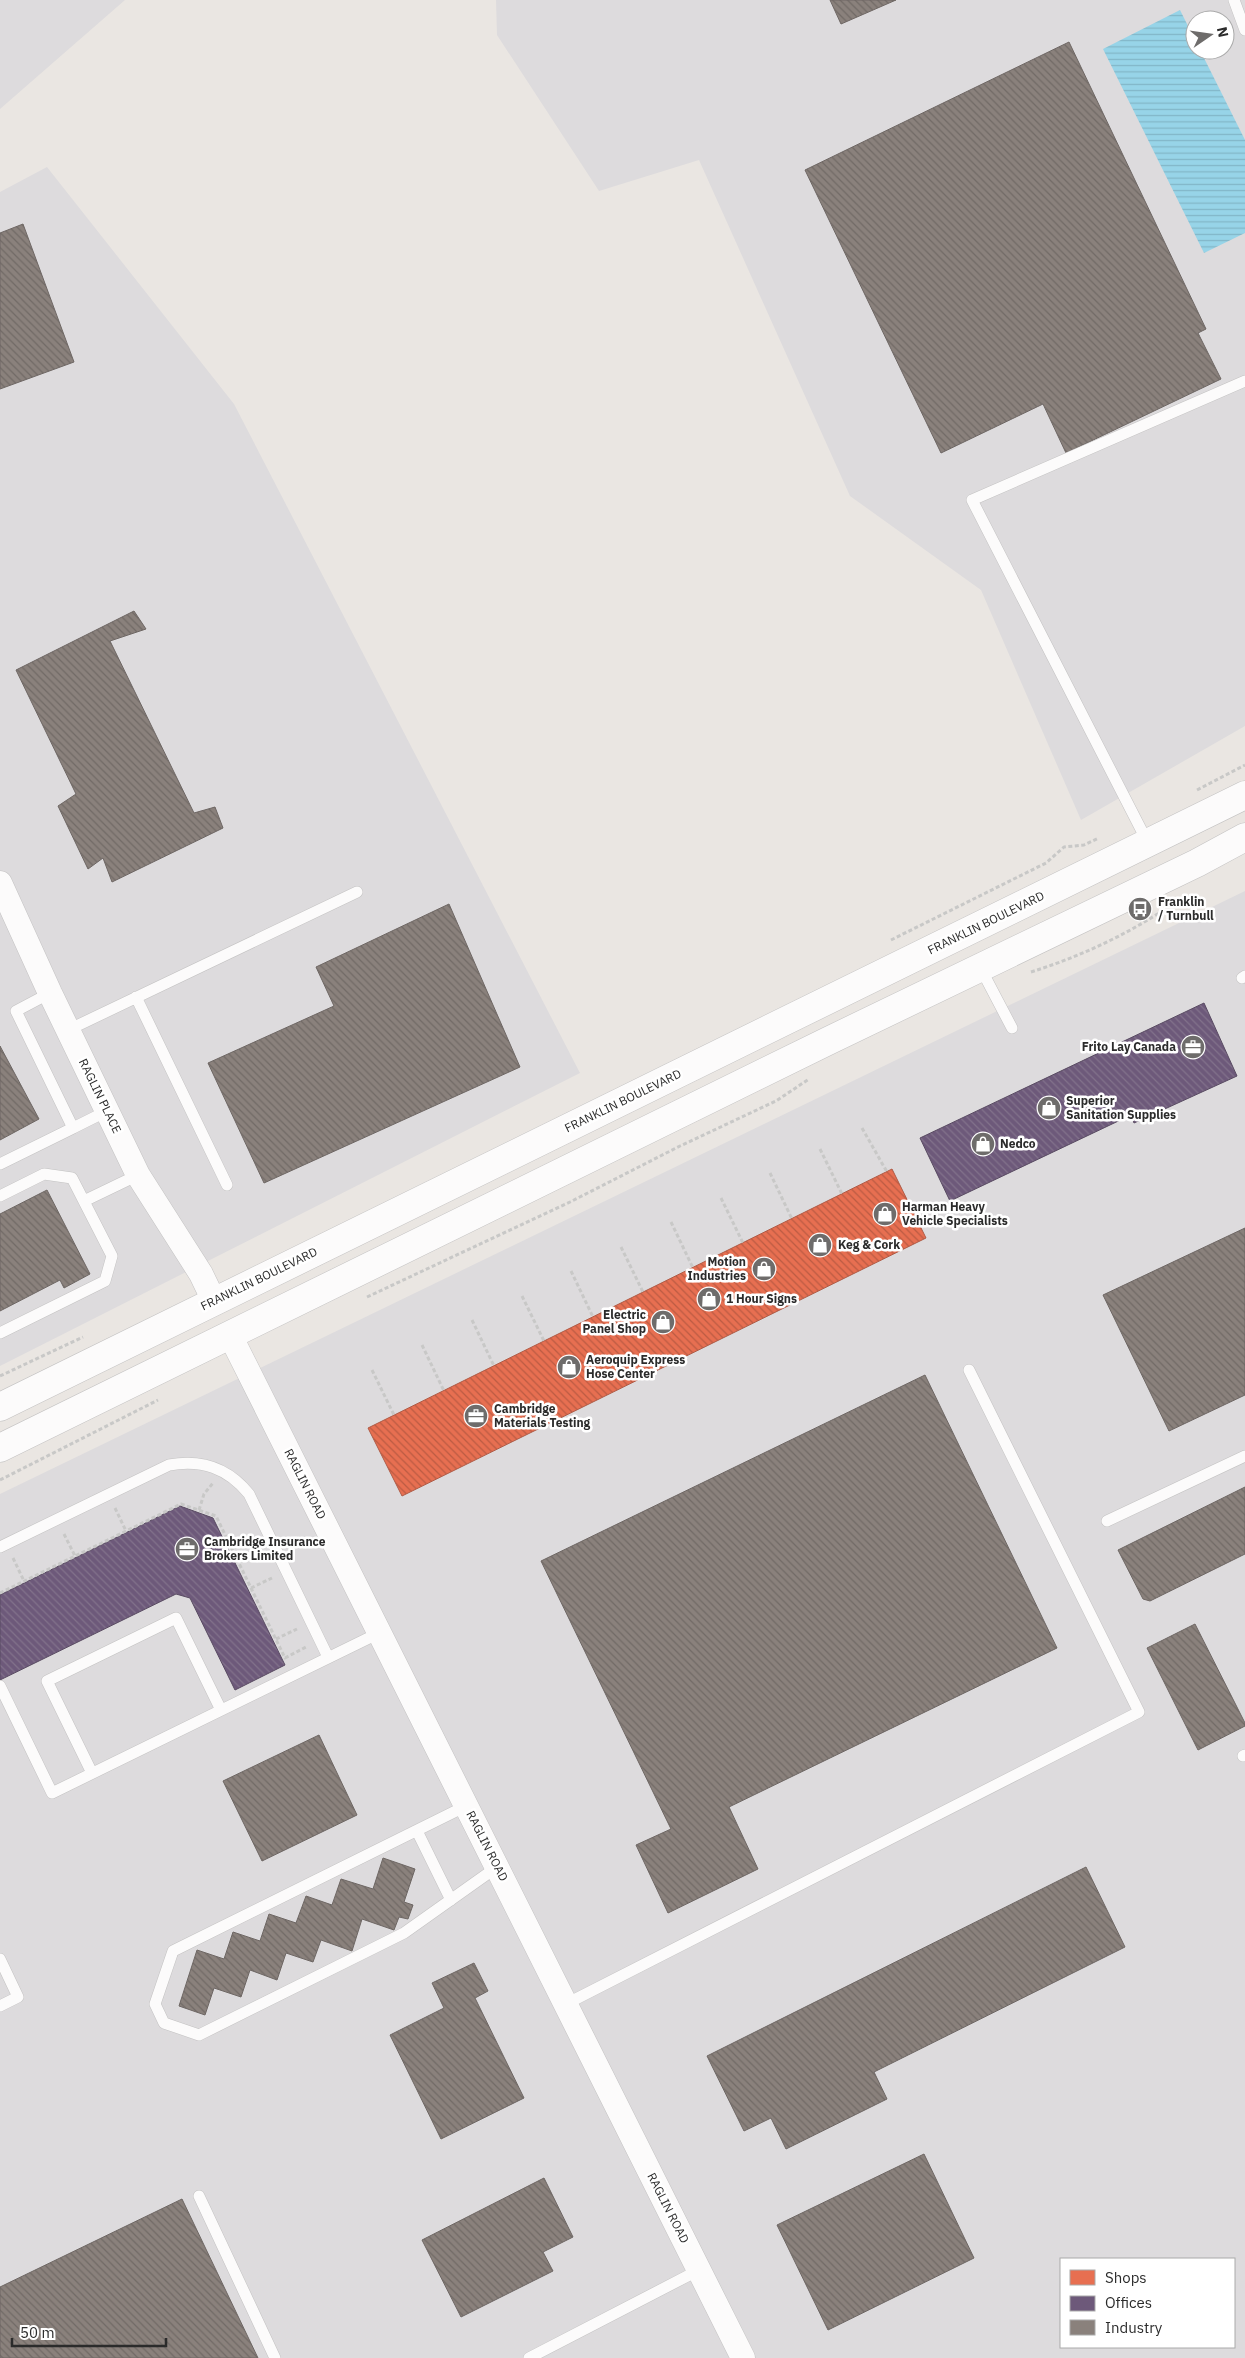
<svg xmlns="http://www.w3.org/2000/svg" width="1245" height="2358" font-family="'IBM Plex Sans',sans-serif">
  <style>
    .industrial { fill: #dddbdd; fill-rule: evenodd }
    .water { fill: url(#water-rules) }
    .shops { fill: url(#shops-back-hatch); stroke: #af5b46 }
    .offices { fill: url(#offices-back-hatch); stroke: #594b62 }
    .industry { fill: url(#industry-back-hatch); stroke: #6e6764 }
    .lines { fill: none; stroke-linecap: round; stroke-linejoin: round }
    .service-casing { stroke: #c3c2c2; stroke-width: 12 }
    .minor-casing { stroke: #c3c2c2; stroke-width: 25 }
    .secondary-casing { stroke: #c3c2c2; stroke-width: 29 }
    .path { stroke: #c8c8c7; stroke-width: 3; stroke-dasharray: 4 2.5; stroke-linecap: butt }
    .service { stroke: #fcfbfb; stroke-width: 11 }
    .minor { stroke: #fcfbfb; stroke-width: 24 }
    .secondary { stroke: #fcfbfb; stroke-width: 28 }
    .labels { text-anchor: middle; stroke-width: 5; stroke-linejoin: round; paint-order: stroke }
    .poi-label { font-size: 12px; font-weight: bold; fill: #2b2b2b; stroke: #fff; text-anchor: start }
    .street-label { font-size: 12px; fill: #2b2b2b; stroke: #fff }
  </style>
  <defs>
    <pattern id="water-rules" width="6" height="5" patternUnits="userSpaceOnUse" patternTransform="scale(1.25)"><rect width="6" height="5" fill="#97d4e8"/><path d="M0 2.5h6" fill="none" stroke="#82b6c7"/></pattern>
    <pattern id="shops-back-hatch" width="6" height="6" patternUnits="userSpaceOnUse" patternTransform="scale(1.25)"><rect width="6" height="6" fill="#e76f51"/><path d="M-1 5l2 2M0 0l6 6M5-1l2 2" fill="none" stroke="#bb5b43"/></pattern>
    <pattern id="offices-back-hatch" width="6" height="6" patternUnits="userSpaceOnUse" patternTransform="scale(1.25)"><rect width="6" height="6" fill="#6d597a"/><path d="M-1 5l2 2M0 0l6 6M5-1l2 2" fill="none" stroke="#82728b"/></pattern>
    <pattern id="industry-back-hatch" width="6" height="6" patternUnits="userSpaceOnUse" patternTransform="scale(1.25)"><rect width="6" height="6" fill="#8a817c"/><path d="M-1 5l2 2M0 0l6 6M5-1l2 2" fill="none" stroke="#716a66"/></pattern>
  </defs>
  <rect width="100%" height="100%" fill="#eae6e2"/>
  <path class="industrial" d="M0 0H125L0 109Z
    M496 0H1245V726L1081 820 981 590 850 496 699 160 599 191 497 35ZM1195 20H1225V50H1195Z
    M47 167 234 404 580 1073 0 1366V192Z
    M1245 891V2358H0V1494ZM1061 2259H1234V2347H1061Z"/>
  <path class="water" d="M1180 10 1195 40V50H1200L1245 140V233L1204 253 1103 49Z"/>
  <path class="shops" d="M892 1169 926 1238 402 1496 368 1428Z"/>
  <path class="offices" d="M1204 1003 1237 1076 1134 1123 1131 1115 950 1201 920 1138Z
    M180 1506 213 1518 285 1665 235 1690 190 1598 176 1594 0 1680V1595Z"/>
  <path class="industry" d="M830 0H896L841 24Z
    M1069 42 1206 329 1198 333 1221 379 1066 453 1043 404 941 453 805 170Z
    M23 224 74 362 0 389V233Z
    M134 611 146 629 110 641 194 813 215 807 223 828 112 882 103 858 88 869 58 806 76 794 16 670Z
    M449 904 520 1067 264 1183 208 1063 334 1006 316 967Z
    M0 1046 39 1119 0 1140Z
    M47 1190 90 1274 64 1288 60 1280 0 1311V1214Z
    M1245 1228V1395L1169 1431 1103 1295Z
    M925 1375 1057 1648 729 1807 758 1869 668 1913 636 1845 671 1829 541 1561Z
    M1245 1487V1554L1150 1601 1143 1599 1118 1550Z
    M1195 1624 1245 1723V1726L1198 1750 1147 1648Z
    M319 1735 357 1815 262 1861 223 1781Z
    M383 1858 415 1869 404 1902 413 1905 408 1919 399 1917 394 1930 362 1919 352 1951 321 1940 313 1962 286 1953 277 1980 250 1970 241 1997 214 1988 205 2015 179 2006 197 1950 224 1959 233 1932 260 1941 269 1914 296 1923 306 1896 332 1905 341 1879 373 1889Z
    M1086 1867 1125 1947 874 2072 887 2099 786 2149 771 2118 744 2131 707 2056Z
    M474 1963 488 1991 475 1998 524 2098 441 2139 390 2035 444 2008 432 1983Z
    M924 2154 974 2258 828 2330 777 2225Z
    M544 2178 573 2237 543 2252 553 2271 461 2317 422 2240Z
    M182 2199 258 2358H0V2287Z"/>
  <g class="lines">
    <g class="service-casing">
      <path id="service" d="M1234 0 1245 30
        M1148 843 972 500 1245 381
        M980 967 1012 1028
        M1242 978 1245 976
        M50 993 16 1011 73 1128 107 1111
        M136 997 227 1185
        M68 1030 357 892
        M0 1164 73 1128
        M0 1196 44 1174 72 1178 112 1256 105 1281 0 1333
        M84 1201 138 1175
        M1107 1521 1245 1456
        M0 1547 169 1465C202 1459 228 1468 249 1494L328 1657
        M0 1686 52 1793 379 1633
        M1243 1756 1245 1755
        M92 1773 47 1681 176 1618 221 1710
        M466 1806 173 1951 155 2004 164 2023 199 2035 404 1933 497 1867
        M417 1831 451 1900
        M0 1959 18 1997 0 2006
        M566 2004 1139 1712 969 1370
        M199 2196 275 2358
        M529 2358 699 2270"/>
    </g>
    <g class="minor-casing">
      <path id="minor" d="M0 883 50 993 138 1175 201 1274 214 1301
        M230 1335 743 2358"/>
    </g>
    <g class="secondary-casing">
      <path id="secondary" d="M0 1407 1245 795
        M0 1448 828 1041 1197 863 1245 837"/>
    </g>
    <path class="path" d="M1197 790 1245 765
      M891 940 1046 863 1064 847 1084 845 1099 838
      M1031 972C1082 956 1133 932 1177 901
      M862 1128 887 1172
      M820 1149 842 1194
      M770 1173 792 1219
      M721 1198 743 1243
      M671 1222 693 1268
      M621 1247 643 1292
      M571 1271 593 1317
      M522 1296 544 1341
      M367 1297 570 1202 680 1146 776 1101 809 1079
      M472 1320 494 1366
      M422 1345 444 1391
      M372 1370 394 1415
      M0 1376 83 1337
      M0 1480 158 1400
      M115 1508 126 1531
      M199 1510 204 1494 213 1483
      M64 1534 75 1556
      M13 1558 24 1581
      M251 1588 272 1578
      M0 1593 181 1504 216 1516 285 1658 306 1647
      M276 1639 297 1629"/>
    <use href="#service" class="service"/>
    <use href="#minor" class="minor"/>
    <use href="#secondary" class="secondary"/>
  </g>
  <defs>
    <g id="bus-disc" transform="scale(1.25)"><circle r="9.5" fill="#6e6c6b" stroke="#fff"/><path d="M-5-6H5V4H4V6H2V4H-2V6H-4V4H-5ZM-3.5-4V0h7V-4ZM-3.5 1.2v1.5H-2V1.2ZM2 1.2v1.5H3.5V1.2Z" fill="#fff"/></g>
    <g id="office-disc" transform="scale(1.25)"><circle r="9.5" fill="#6e6c6b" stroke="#fff"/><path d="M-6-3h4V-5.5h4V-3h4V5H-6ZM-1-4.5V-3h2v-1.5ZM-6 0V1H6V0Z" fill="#fff"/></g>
    <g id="shop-disc" transform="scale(1.25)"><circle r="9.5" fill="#6e6c6b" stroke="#fff"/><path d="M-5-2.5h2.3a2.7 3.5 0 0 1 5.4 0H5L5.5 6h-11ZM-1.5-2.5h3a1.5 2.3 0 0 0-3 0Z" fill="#fff"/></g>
  </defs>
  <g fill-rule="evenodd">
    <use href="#bus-disc" x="1140" y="909"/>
    <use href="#office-disc" x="1193" y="1047"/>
    <use href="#shop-disc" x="1049" y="1108"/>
    <use href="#shop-disc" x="983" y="1144"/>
    <use href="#shop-disc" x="885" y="1214"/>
    <use href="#shop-disc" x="820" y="1245"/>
    <use href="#shop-disc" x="764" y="1269"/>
    <use href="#shop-disc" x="709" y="1299"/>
    <use href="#shop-disc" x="663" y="1322"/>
    <use href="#shop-disc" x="569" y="1367"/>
    <use href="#office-disc" x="476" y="1416"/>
    <use href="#office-disc" x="187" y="1549"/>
  </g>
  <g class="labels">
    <g class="poi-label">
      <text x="1158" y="906">Franklin<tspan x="1158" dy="14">/ Turnbull</tspan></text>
      <text x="1176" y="1051" text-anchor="end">Frito Lay Canada</text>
      <text x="1066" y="1105">Superior<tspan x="1066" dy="14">Sanitation Supplies</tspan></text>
      <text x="1000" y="1148">Nedco</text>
      <text x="902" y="1211">Harman Heavy<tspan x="902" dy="14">Vehicle Specialists</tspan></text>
      <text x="838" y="1249">Keg &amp; Cork</text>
      <text x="746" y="1266" text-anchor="end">Motion<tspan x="746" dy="14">Industries</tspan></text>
      <text x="726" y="1303">1 Hour Signs</text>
      <text x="646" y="1319" text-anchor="end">Electric<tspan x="646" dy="14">Panel Shop</tspan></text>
      <text x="586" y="1364">Aeroquip Express<tspan x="586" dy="14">Hose Center</tspan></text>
      <text x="494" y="1413">Cambridge<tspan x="494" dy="14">Materials Testing</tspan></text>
      <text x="204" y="1546">Cambridge Insurance<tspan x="204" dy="14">Brokers Limited</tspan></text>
    </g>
    <g class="street-label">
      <text transform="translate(986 923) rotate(-26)" y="4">FRANKLIN BOULEVARD</text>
      <text transform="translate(100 1096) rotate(64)" y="4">RAGLIN PLACE</text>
      <text transform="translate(623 1101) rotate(-26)" y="4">FRANKLIN BOULEVARD</text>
      <text transform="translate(259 1279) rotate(-26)" y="4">FRANKLIN BOULEVARD</text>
      <text transform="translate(305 1484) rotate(63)" y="4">RAGLIN ROAD</text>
      <text transform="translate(487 1846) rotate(63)" y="4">RAGLIN ROAD</text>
      <text transform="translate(668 2208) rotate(63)" y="4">RAGLIN ROAD</text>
    </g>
  </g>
  <rect x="1060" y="2258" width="175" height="90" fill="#ffffff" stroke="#aaaaaa"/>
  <rect x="1070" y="2270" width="25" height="15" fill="#e76f51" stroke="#aaaaaa"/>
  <text x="1105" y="2283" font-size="15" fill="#2b2b2b">Shops</text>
  <rect x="1070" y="2296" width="25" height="15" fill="#6d597a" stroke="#aaaaaa"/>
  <text x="1105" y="2308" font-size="15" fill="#2b2b2b">Offices</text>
  <rect x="1070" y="2320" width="25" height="15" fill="#8a817c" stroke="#aaaaaa"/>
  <text x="1105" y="2333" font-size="15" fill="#2b2b2b">Industry</text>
  <g transform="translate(1210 35) rotate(77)"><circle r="24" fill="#ffffff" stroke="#aaaaaa"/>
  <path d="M0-4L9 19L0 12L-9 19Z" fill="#6e6c6b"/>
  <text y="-8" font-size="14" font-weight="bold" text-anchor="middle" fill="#2b2b2b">N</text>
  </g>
  <path d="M12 2338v8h154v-8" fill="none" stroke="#2b2b2b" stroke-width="2.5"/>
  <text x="20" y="2338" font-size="15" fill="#2b2b2b" stroke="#ffffff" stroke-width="4" paint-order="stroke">50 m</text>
</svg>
